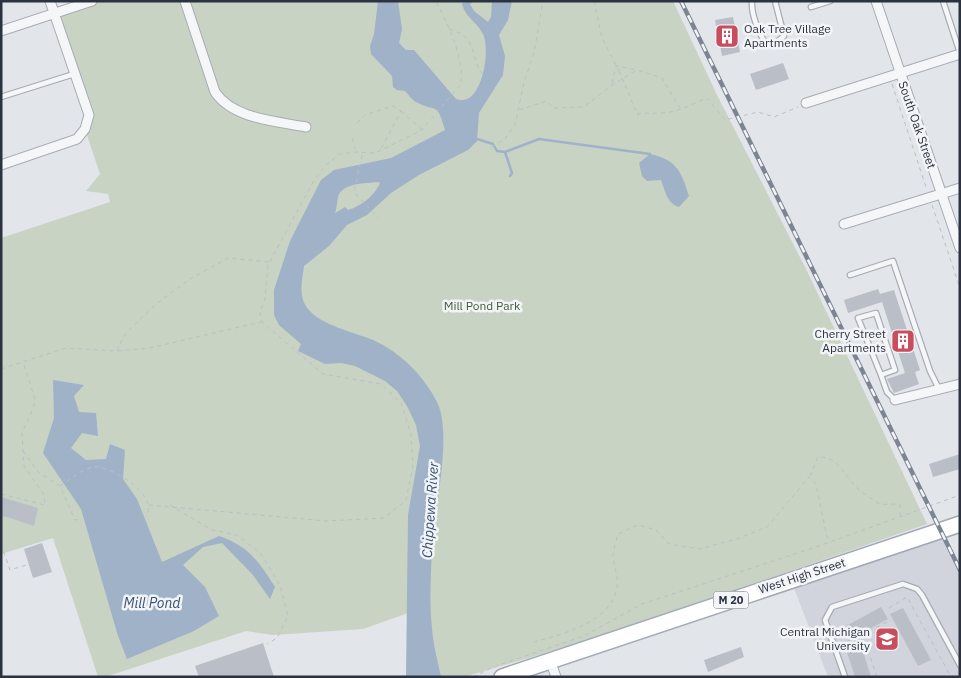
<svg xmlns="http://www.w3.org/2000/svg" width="961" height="678" font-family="'IBM Plex Sans',sans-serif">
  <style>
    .built { fill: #d1d4dc }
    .green { fill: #c8d3c4 }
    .water { fill: #9fb2c8; fill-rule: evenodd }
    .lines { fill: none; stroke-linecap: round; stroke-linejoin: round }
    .stream { stroke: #9fb2c8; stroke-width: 2.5 }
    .building { fill: #babec7 }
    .lane-casing { stroke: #a7acb4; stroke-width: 7 }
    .street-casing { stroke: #a7acb4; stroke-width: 11 }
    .primary-casing { stroke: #a2a9b5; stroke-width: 18 }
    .path { stroke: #bcbfc5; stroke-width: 1; stroke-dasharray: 4 4; stroke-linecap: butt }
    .lane { stroke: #f5f6f8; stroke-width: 4.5 }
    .street { stroke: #f5f6f8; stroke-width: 9 }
    .primary { stroke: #fff; stroke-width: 15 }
    .rail-casing { stroke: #7c8593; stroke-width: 4.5 }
    .rail { stroke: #f2f4f7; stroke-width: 2.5; stroke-dasharray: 8; stroke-linecap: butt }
    .path-bridge { stroke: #bcbfc5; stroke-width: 1; stroke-dasharray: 4 4; stroke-linecap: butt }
    .labels { text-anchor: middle; stroke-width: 5; stroke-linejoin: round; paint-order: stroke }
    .shield { fill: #f2f4f7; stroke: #676d78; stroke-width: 1 }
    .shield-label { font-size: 11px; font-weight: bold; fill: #2b3341 }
    .poi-label { font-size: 12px; fill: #2b3341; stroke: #f2f4f7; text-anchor: end }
    .street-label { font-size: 12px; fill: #2b3341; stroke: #f2f4f7 }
    .park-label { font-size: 12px; fill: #3f5c39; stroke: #f2f4f7 }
    .water-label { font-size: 14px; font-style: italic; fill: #375173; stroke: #f2f4f7 }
  </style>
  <rect width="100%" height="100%" fill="#e2e5ea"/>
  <path class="built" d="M940 530 960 568V677H828L791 580Z"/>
  <path class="green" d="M92 1H673L717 95 807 271 927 524 592 639 464 677H425V607L363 629 273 635 246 631 105 677H98L53 538 1 554V238L110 202 108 194 86 191 100 174 85 129 89 115 55 14Z"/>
  <path class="water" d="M378 1H398L402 29 399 43 406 50H414L456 99C482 109 491 50 483 34 478 23 463 15 462 3L473 1 470 4 474 11 488 22 491 17 492 1H512L508 20 499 35 505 56 503 75 479 113 477 141 468 150 419 175 391 193 367 215 347 225 329 246 304 266C302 280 298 297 308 309 322 326 354 332 373 340 400 352 424 376 437 402 453 434 434 511 432 549 431 575 429 602 432 628 433 645 438 661 441 677H406L408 515 420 446 416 425 407 406 397 391 385 381 355 366 341 363 325 364 298 351 301 344 279 325 274 315V290L290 241 321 180 334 170 391 158 445 130C437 101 437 113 416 102 412 100 408 94 405 91L397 90 393 87 392 76 371 54 370 46 374 34ZM380 182C377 194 360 207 348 210L345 207 335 213C337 207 337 202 338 197 342 182 369 183 380 182Z
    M650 154C677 160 681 171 689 196L679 207C667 203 665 191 661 180L647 181 642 176 639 163Z
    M53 380 84 385 74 396 79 412 96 413 98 436 82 433 71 448 86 460 106 459 110 444 125 450 123 479 137 499 162 562 219 536C249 546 259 562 275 587L270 599 253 575 222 543 203 547 183 565 205 587 219 616 194 631 127 659 118 636 81 509 43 453 54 418Z"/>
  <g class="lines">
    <path class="stream" d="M477 139 493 144 497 151 505 152 512 173 510 176
      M505 152 539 139 650 154"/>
  </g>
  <path class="building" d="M733 17 740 52 722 56 715 20Z
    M783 63 789 79 756 90 750 74Z
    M878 289 880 294 894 290 920 370 915 372 919 384 894 393 887 379 905 373 882 302 848 313 844 300Z
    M960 454V469L933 477 929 464Z
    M1 497 38 508 34 526 1 515Z
    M42 543 52 572 33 578 24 549Z
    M881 607 888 619 858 635 871 677H855L845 646 855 643 846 626Z
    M903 608 931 660 918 666 890 614Z
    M263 643 274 677H199L195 666Z
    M741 647 744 657 708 672 704 660Z"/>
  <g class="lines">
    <g class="lane-casing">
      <path id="lane" d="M752 1C751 15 759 33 766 44L777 42 784 36 775 1
        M943 1 960 53
        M811 7 830 1
        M1 97 74 74
        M850 275 893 261 930 371 939 389
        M881 375 858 318 876 313 895 370 881 375 887 392 895 400
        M845 677 825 620 832 607 903 584 917 589 922 595 960 665"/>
    </g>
    <g class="street-casing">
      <path id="street" d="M185 1 215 92C233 119 276 121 306 127
        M876 1 960 248
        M1 31 92 1
        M806 103 960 54
        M1 165 77 139 85 129 89 115 50 1
        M844 224 960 188
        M895 400 960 384
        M550 660 556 677"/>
    </g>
    <g class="primary-casing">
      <path id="primary" d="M502 677 960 524"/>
    </g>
    <path class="path" d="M594 1 602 38 619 71
      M449 29C454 31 461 33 464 36 476 46 473 64 483 74
      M612 83 616 66 637 70
      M892 84 927 190
      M625 85 638 116
      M519 110 547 101 553 108 584 107 612 85 637 70 662 78 681 110
      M401 111 422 130
      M637 114C646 112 652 114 661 113 676 113 691 105 704 99H708L725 120 758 112 774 117 798 107
      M357 123 365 115 393 106 401 111 381 149
      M352 138 356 151
      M491 147 504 140 515 125 524 82 534 53 543 1
      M362 155 354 192 378 218
      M932 205 960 288
      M117 351 125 334 156 304 190 279 228 258 269 262
      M1 369 66 348 117 351 150 348 261 322
      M23 451 38 472 60 486 75 520 81 519
      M810 476 818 457C837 456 843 473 854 485 857 489 872 499 876 502 884 507 892 502 900 505V515
      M60 486C70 480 86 465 98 467 115 469 160 496 146 517
      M1 494 45 505 44 495 24 466 22 433 34 406 35 399 23 362
      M149 505 326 521 384 518 406 500 413 466 411 434 401 403 381 384 323 374 262 322 260 312 265 299 268 265 313 182 325 166 340 154 356 152 375 153 422 130 461 84C464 55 448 26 436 1
      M170 505 212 530 237 535 261 554 280 585 288 616 277 638 267 644
      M1 518 4 516
      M1 544 10 570 26 565
      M889 608 907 597 951 677
      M863 635 877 677
      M534 642C563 634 611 622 617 588 619 578 614 567 613 557 613 550 616 541 618 534L638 525 656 530 669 544 699 549 737 539 767 527 809 477 816 484 828 542
      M840 645 891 620
      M473 677 493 667 584 636 642 604 819 546 960 495"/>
    <use href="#lane" class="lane"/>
    <use href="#street" class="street"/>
    <use href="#primary" class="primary"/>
    <g class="rail-casing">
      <path id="rail" d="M681 1 960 570"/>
    </g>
    <use href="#rail" class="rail"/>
    <path class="path-bridge" d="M619 71 625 85"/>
  </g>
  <defs>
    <g id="building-square" transform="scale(1.25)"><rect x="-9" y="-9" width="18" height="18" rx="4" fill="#c84e5e" stroke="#f2f4f7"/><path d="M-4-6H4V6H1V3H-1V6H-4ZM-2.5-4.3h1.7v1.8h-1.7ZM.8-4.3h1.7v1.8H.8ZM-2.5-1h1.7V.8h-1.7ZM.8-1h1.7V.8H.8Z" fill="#fff"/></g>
    <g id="university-square" transform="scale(1.25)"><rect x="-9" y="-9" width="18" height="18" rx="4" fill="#c84e5e" stroke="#f2f4f7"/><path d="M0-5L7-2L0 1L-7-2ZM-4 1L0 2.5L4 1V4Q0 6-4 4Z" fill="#fff"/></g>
  </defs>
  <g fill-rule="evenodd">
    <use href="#building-square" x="727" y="36"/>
    <use href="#building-square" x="903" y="341"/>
    <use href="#university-square" x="887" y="639"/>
  </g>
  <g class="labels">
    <rect class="shield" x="713.5" y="591.5" width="35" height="17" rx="4"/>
    <g class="shield-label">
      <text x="731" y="604">M 20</text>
    </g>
    <g class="poi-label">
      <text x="744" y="33" text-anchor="start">Oak Tree Village<tspan x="744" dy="14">Apartments</tspan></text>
      <text x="886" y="338">Cherry Street<tspan x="886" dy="14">Apartments</tspan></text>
      <text x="870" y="636">Central Michigan<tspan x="870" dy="14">University</tspan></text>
    </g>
    <g class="street-label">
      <text transform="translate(917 125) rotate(71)" y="4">South Oak Street</text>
      <text transform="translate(802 576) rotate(-18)" y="4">West High Street</text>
    </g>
    <g class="park-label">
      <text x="482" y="310">Mill Pond Park</text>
    </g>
    <g class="water-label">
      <text transform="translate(430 510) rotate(-86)" y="5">Chippewa River</text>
      <text x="152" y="608">Mill Pond</text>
    </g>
  </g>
  <rect width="961" height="678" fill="none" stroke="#2b3341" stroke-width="5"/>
</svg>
